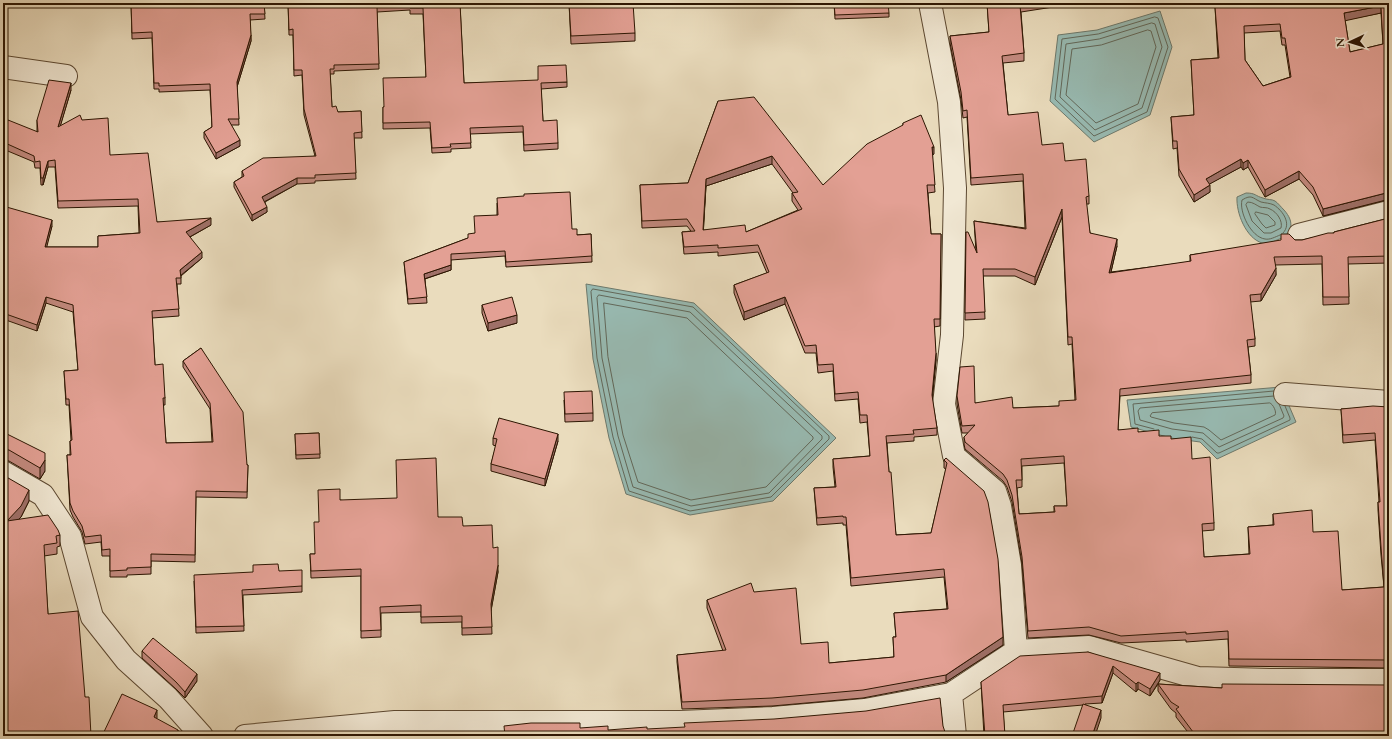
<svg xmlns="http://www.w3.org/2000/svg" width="1392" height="739" font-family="'EB Garamond',serif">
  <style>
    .water { fill: #98bbb3; stroke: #6d796c }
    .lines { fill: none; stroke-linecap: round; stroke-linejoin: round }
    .shore { stroke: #62685a; stroke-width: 1 }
    .street-casing { stroke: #5c4831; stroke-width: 24 }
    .street { stroke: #f1e8d4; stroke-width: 22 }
    .wall { fill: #c38a7f; stroke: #2d1602; fill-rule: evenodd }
    .shaded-wall { fill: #9f7068; stroke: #2d1602 }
    .building { fill: #e3a094; stroke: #2d1602; fill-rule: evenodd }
  </style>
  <rect width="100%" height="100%" fill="#eadcbd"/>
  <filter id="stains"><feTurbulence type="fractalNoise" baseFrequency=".005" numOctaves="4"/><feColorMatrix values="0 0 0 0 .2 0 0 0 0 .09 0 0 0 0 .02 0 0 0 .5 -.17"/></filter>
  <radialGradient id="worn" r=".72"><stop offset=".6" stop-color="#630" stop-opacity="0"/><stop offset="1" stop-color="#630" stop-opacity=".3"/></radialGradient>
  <path class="water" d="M1160 11 1172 47 1150 115 1094 142 1050 101 1058 35 1097 30Z
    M1246 193C1256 193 1255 196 1263 198 1267 200 1272 199 1275 201 1278 203 1281 207 1284 210 1295 222 1293 234 1277 240 1273 242 1267 244 1262 243 1246 238 1236 213 1237 197Z
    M586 284 694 303 836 438 773 501 690 515 626 494 609 438 593 359Z
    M1281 387 1296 422 1217 459 1200 442 1171 438 1131 427 1127 400Z"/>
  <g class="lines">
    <path class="shore" d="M1155 17 1158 18 1168 47 1147 112 1094 136 1055 99 1062 39 1098 34Z
      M1152 23 1155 24 1162 47 1142 108 1095 130 1060 97 1066 44 1099 39Z
      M1148 30 1151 31 1156 47 1138 104 1096 123 1066 95 1072 49 1101 45Z
      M1248 202C1253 202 1256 205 1260 207 1263 208 1267 207 1270 209 1277 212 1283 221 1281 228L1271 233H1264L1252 221 1246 205Z
      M1256 212 1268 215 1275 222V225L1266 228 1262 224 1255 214Z
      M1280 235C1275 237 1270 240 1265 239 1251 237 1239 212 1242 200 1252 194 1252 198 1261 202 1265 203 1270 203 1274 205 1283 211 1292 224 1283 233
      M593 289 693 307 829 436V439L771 497 690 511 629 491 613 437 597 358 591 292Z
      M599 295 690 312 822 436V439L769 493 691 506 633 487 618 436 602 358 597 298Z
      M604 303 687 318 813 437V439L766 487 691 500 638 482 623 435 608 357Z
      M1274 396 1140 408 1138 411 1140 420 1172 429 1203 433 1219 447 1283 418 1284 416 1279 404
      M1270 403C1273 404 1277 412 1275 415L1221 440 1209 430 1204 427 1174 423 1151 417 1150 416 1152 413Z
      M1154 429 1135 424 1133 404 1274 391
      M1192 437 1202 439 1217 453H1219L1290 420V418L1285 406"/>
    <g class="street-casing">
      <path id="street" d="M930 3 949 102 955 188 952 335 944 404 954 456 995 491 1000 506 1010 565 1016 651
        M3 67 66 76
        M1299 235 1389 212
        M1285 394 1389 402
        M3 472 43 495 70 536 92 617 126 660 168 698 202 736
        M951 694 955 736
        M245 736 395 722H680L773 718 865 710 951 694 1016 651 1089 647 1198 678 1270 680H1389"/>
    </g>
    <use href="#street" class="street"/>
  </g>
  <path class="wall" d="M131 3H264L265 19 250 20 251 41 237 87 239 125H231L240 146 216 159 204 138V132L212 127 210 90 159 92V89H154L152 38 132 39Z
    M288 3H488L460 5 464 83 567 82V87L541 89 543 121 558 143V149L524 151 523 132 470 134 471 148 451 149V152L432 153 430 128 383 129V107H384L426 77 423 14H410V10L377 12 379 69 334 71V74H330L332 107 338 112 361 111 362 138H354L356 179 315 181V183L297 184 265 202 267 212 252 221 234 187V182L242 177V171L315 156 304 115 302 75 294 76 293 35H289Z
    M569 3 635 33V41L571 44Z
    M834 3 889 13V17L835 19Z
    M987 3H1079L1021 12 1024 53V61L1003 63 1008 115 1042 145 1065 161 1089 196V204H1086L1090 233 1117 246 1111 272 1190 262V255L1295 240H1302L1334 233V232L1389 218V263L1348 264 1349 304 1323 305 1322 264 1275 265 1276 275 1261 301 1250 302 1255 339V346L1248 347 1251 375V383L1120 396 1118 430 1138 432 1171 439 1192 459 1214 523V530L1202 531 1204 557 1249 554 1248 527 1273 525V514L1313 532 1342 590 1384 587 1381 555 1378 510V502H1379L1375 440 1343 443 1341 409 1389 407V668L1229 666 1228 639 1186 642V640L1121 643 1089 635 1028 638 1022 564 1012 502 1007 487 1003 481 965 449 964 444V437L968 433H962L957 404V396L975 403 1013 408 1059 406 1075 400 1072 344 1068 345 1062 217 1035 285 1015 276H983L985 319 965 320 966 232 976 252 974 221 1025 228 1023 181 971 185 967 117 963 118 961 100 950 43V36L989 32ZM1064 463 1067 506H1054V512L1019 514 1017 488 1022 487V466Z
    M1229 3H1389V200H1386L1323 216 1313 195 1299 179 1265 197 1248 167 1243 170 1241 167 1209 184 1210 192 1194 202 1179 176 1177 148 1173 149 1171 117 1194 115 1191 60 1218 58 1215 7 1229 6ZM1381 13 1383 44 1350 52 1345 20ZM1280 31 1282 45H1285L1290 77 1263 86 1245 60 1244 33Z
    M71 90 60 126 82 120 110 155 157 222 211 225 190 237 202 258 181 276V284H177L179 316 152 318 155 365 165 398V405H163L166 443 212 442 210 409 183 367V361L201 348 247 465H248L247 498 196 497 195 562 151 561V574L127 575V577H110V556H102L101 542 85 544 82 532 73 517 70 510 67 455H70V441L71 440 69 405H66L64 371 78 370 73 312 46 303 37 331 3 319V206L52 226 46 247H98V236L139 233 138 206 58 208 55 167H48L43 185H41L40 168H35L34 162 3 149V133L37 132V120Z
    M718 101 823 185 903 126V123L934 154 932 155 935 192 928 193 931 234H941L940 326 934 327 936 360 932 398 937 428V435L914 437V441L887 443 889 472 896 535 931 533 946 469 944 468V460L946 458 1003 645 946 682 863 698 772 706 682 709 677 662V655L723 651 707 608V600L754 592 801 644 829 663 894 657 893 637H896L894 613 947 609 944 577 851 586 846 525H843V523L817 525 814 488 835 487 833 467V459L870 456 867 422 860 423 858 399 835 401 833 371 818 373 816 353H805L785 304 744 320 734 293V285L767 273 758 252 718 256V252L684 254 682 232 691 231 687 226 642 228 640 185 688 183ZM772 164 793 193H792V201L798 210 746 232 703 230 706 186Z
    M497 203 572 229 577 235 591 234 592 262 506 267 505 256 451 260V270L425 279 427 303 408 304 404 262 468 238 475 233 497 215Z
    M482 305 517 323 488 331 482 313Z
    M564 400 593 413V421L565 422Z
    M3 433 45 471 40 479 9 461 3 460Z
    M319 433 320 458 296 459 295 434Z
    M493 438 558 441 545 486 491 471V464L496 446 493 445Z
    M3 475 29 501 21 517 19 519 60 535V546L57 547V554L44 556 48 614 85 697 3 736Z
    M340 500 438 517 463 526 493 548 498 572 491 610 492 634 462 635V622L421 623V612L381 613V637L361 638V576L311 578 310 554H315Z
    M279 571 302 586V592L243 595 244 631 196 633 194 581Z
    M142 651 197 681 185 698 176 689 142 658Z
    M1088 652 1160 680 1158 684 1222 688 1389 736H1191L1176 717V713L1171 709 1158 691V684L1150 696 1138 689 1136 692 1113 673 1102 703 1085 704 1101 718 1083 705 1003 712 1005 736H984L981 682Z"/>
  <path class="shaded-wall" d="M1381 6V13L1344 21V13Z
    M251 35V41L237 87V82Z
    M71 83V90L58 134V127Z
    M240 140V146L216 159V153Z
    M932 147H934V154L932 155Z
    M772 156V164L706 186 703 237 706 179Z
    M1241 159V167L1206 186V179Z
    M1248 160V167L1243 170V163Z
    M48 161V167L43 185V178Z
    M1299 171V179L1265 197V190Z
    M297 178V184L262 203V197Z
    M1210 185V192L1194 202V195Z
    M1386 193V200L1323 216V209Z
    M267 207V212L252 221V215Z
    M1062 209V217L1035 285V277Z
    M211 218V225L186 239V232Z
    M52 220V226L45 254V247Z
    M1117 239V246L1109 280V273Z
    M202 252V258L180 276V270Z
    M451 265V270L424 279V274Z
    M1276 268V275L1261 301V294Z
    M46 297V303L37 331V325Z
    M785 297V304L744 320V312Z
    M517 315V323L488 331V323Z
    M936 353V360L932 403V395Z
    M558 434V441L545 486V479Z
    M45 460V471L40 479V468Z
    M29 490V501L21 517 7 532V521Z
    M498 565V572L491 611V604Z
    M1003 637V645L946 682V675Z
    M1113 666V673L1102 703V696Z
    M1160 673V680L1150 696V689Z
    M197 674V681L185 698V692Z
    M1138 682V689L1136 692V684Z
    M157 710V718L154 725V717Z
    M1101 710V718L1095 736H1092Z
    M178 730V736H176Z"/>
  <path class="building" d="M131 3H264L265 14H250L251 35 237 82 239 119H228L240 140 216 153 204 132 212 127 210 84 159 86V83H154L152 32 132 33Z
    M288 3H460L464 83 538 80V66L566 65 567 82 541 83 543 121 557 120 558 143 524 145 523 126 470 128 471 143 450 144 451 147 432 148 430 122 383 123V107H384L383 78 426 77 423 8H410V4L377 7 379 64 334 65V69H330L332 107 336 106 338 112 361 111 362 132 354 133 356 173 315 175V178H297L262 197 267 207 252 215 234 182 244 176 242 171 263 158 316 156 304 109 302 70H294L293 29 289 30Z
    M569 3H633L635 33 571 36Z
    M834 3H888L889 13 835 15Z
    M987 3H1035L1020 5 1024 53 1002 56 1008 115 1038 112 1042 145 1063 143 1065 161 1086 159 1089 196 1086 197 1090 233 1117 239 1109 273 1191 261 1190 255 1281 240V234H1289L1295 240H1302L1328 233H1334V232L1389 218V256L1348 257 1349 297H1323L1322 256 1274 257 1276 268 1261 294 1250 295 1255 339 1247 340 1251 375 1120 389 1118 430 1138 428V432L1159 430V436H1171V439L1191 437 1192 459 1210 457 1214 523 1202 524 1204 557 1250 554 1248 527 1274 525 1273 514 1312 510 1313 532 1338 531 1342 590 1384 587 1381 547 1378 502H1380L1375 433 1343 435 1341 409 1373 406 1389 407V660L1229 659 1228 631 1186 634V632L1121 636 1089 627 1028 631 1022 557 1012 495 1007 480 1003 474 965 442 964 437 975 425 962 426 957 396 960 367 974 366 975 403 1012 397 1013 408 1059 406V401L1076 400 1072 337H1068L1062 209 1035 277 1015 269H983L985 312 965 313 966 232H968L977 253 974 221 1026 229 1023 174 971 178 967 110 963 111 961 92 950 36 989 32ZM1064 456 1067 506H1054L1055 512 1019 514 1016 480H1022L1021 459Z
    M1229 3H1389V193H1386L1323 209 1313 187 1299 171 1265 190 1248 160 1243 163 1241 159 1206 179 1210 185 1194 195 1179 169 1177 141H1173L1171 117 1194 115 1191 60 1219 58 1215 7 1229 6ZM1381 6 1383 44 1350 52 1344 13ZM1280 24 1282 38H1285L1291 77 1263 86 1245 60 1244 26Z
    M49 80 71 83 58 127 80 115 82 120 108 118 110 155 148 153 157 222 211 218 186 232 202 252 180 270 181 278H176L179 309 152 311 155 365 163 364 165 398H163L166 443 213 442 210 403 183 361 201 348 243 412 247 465H248L247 492 196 491 195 555 151 554V567L127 568V570L110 571V549L102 550 101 535 85 537 82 526 73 511 70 503 67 455H71L70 441 72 440 69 399H66L64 371 78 370 73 305 46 297 37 325 3 313V206L52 220 45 247H98V236L140 233 138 199 58 201 55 160 48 161 43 178H41L40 161 35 162 34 156 3 142V133L8 120 38 132 37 120Z
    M754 97 823 185 867 144 903 125V123L921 115 934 147H932L935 185H927L931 234H941L940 319H934L936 353 932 395 937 428 913 430 914 434 886 436 889 472H891L896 535 931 533 947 463 944 460 946 458 984 491 988 502 998 559 1003 637 946 675 863 690 772 698 682 702 677 655 726 650 707 600 751 583 754 592 796 588 801 644 828 642 829 663 894 657 893 637H896L894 613 948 609 944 569 851 578 846 517H843V516L817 518 814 488 836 487 833 459 870 456 867 415H860L858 392 835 394 833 364 818 365 816 345 805 346 785 297 744 312 734 285 769 272 758 245 718 248V245L684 247 682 232 695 231 687 219 642 221 640 185 688 183 718 101ZM772 156 798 192 792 193 802 209 746 232 745 225 703 230 706 179Z
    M570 192 572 229H577V235L591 234 592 256 506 262 505 251 451 254V265L424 274 427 297 408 299 404 262 468 238V234L475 233 474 216 498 215 497 198 524 196V194Z
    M512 297 517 315 488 323 482 305Z
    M592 391 593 413 565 414 564 392Z
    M499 418 558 434 545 479 491 464 497 439 493 438Z
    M3 433H5L45 453V460L40 468 9 450 3 449Z
    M319 433 320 454 296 455 295 434Z
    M436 458 438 517H462L463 526 492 525 493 548 498 547V565L491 604 492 627 462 628V616L421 617V605L380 607 381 630 361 631V569L311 571 310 554H315L314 522H319L318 490 340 489V500L397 498 396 460Z
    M3 475 29 490 21 506 7 521 48 515 58 530 60 535 56 536 57 543 44 545 48 614 78 611 85 697H89L91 736H3Z
    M278 564 279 571 302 570V586L242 590 244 626 196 627 194 575 253 572V565Z
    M153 638 197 674 185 692 176 682 142 651Z
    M1088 652 1160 673 1150 689 1138 682 1136 684 1113 666 1102 696 1003 705 1005 736H985L981 682 1020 656Z
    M1158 684 1222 688V684L1389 685V736H1196L1176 709 1179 707 1171 702Z
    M122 694 157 710 154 717 178 730 176 736H102Z
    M940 698 943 726 945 732 950 736H505L504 726 531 723H580V728L608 726V730L647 727V729L685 727 684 723 774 719 866 711Z
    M1083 704 1101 710 1092 736H1072Z"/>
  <rect width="1392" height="739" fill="none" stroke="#eadcbd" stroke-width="16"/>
  <rect x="4" y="4" width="1384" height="731" fill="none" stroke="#2d1602" stroke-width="2"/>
  <rect x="8" y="8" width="1376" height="723" fill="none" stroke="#2d1602"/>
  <g transform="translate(1350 42) rotate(266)" stroke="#f1e8d4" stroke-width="3" paint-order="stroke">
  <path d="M0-3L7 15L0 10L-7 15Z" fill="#2d1602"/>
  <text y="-6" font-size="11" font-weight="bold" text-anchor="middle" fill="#2d1602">N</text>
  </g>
  <rect width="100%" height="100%" filter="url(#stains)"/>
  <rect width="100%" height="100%" fill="url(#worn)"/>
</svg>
